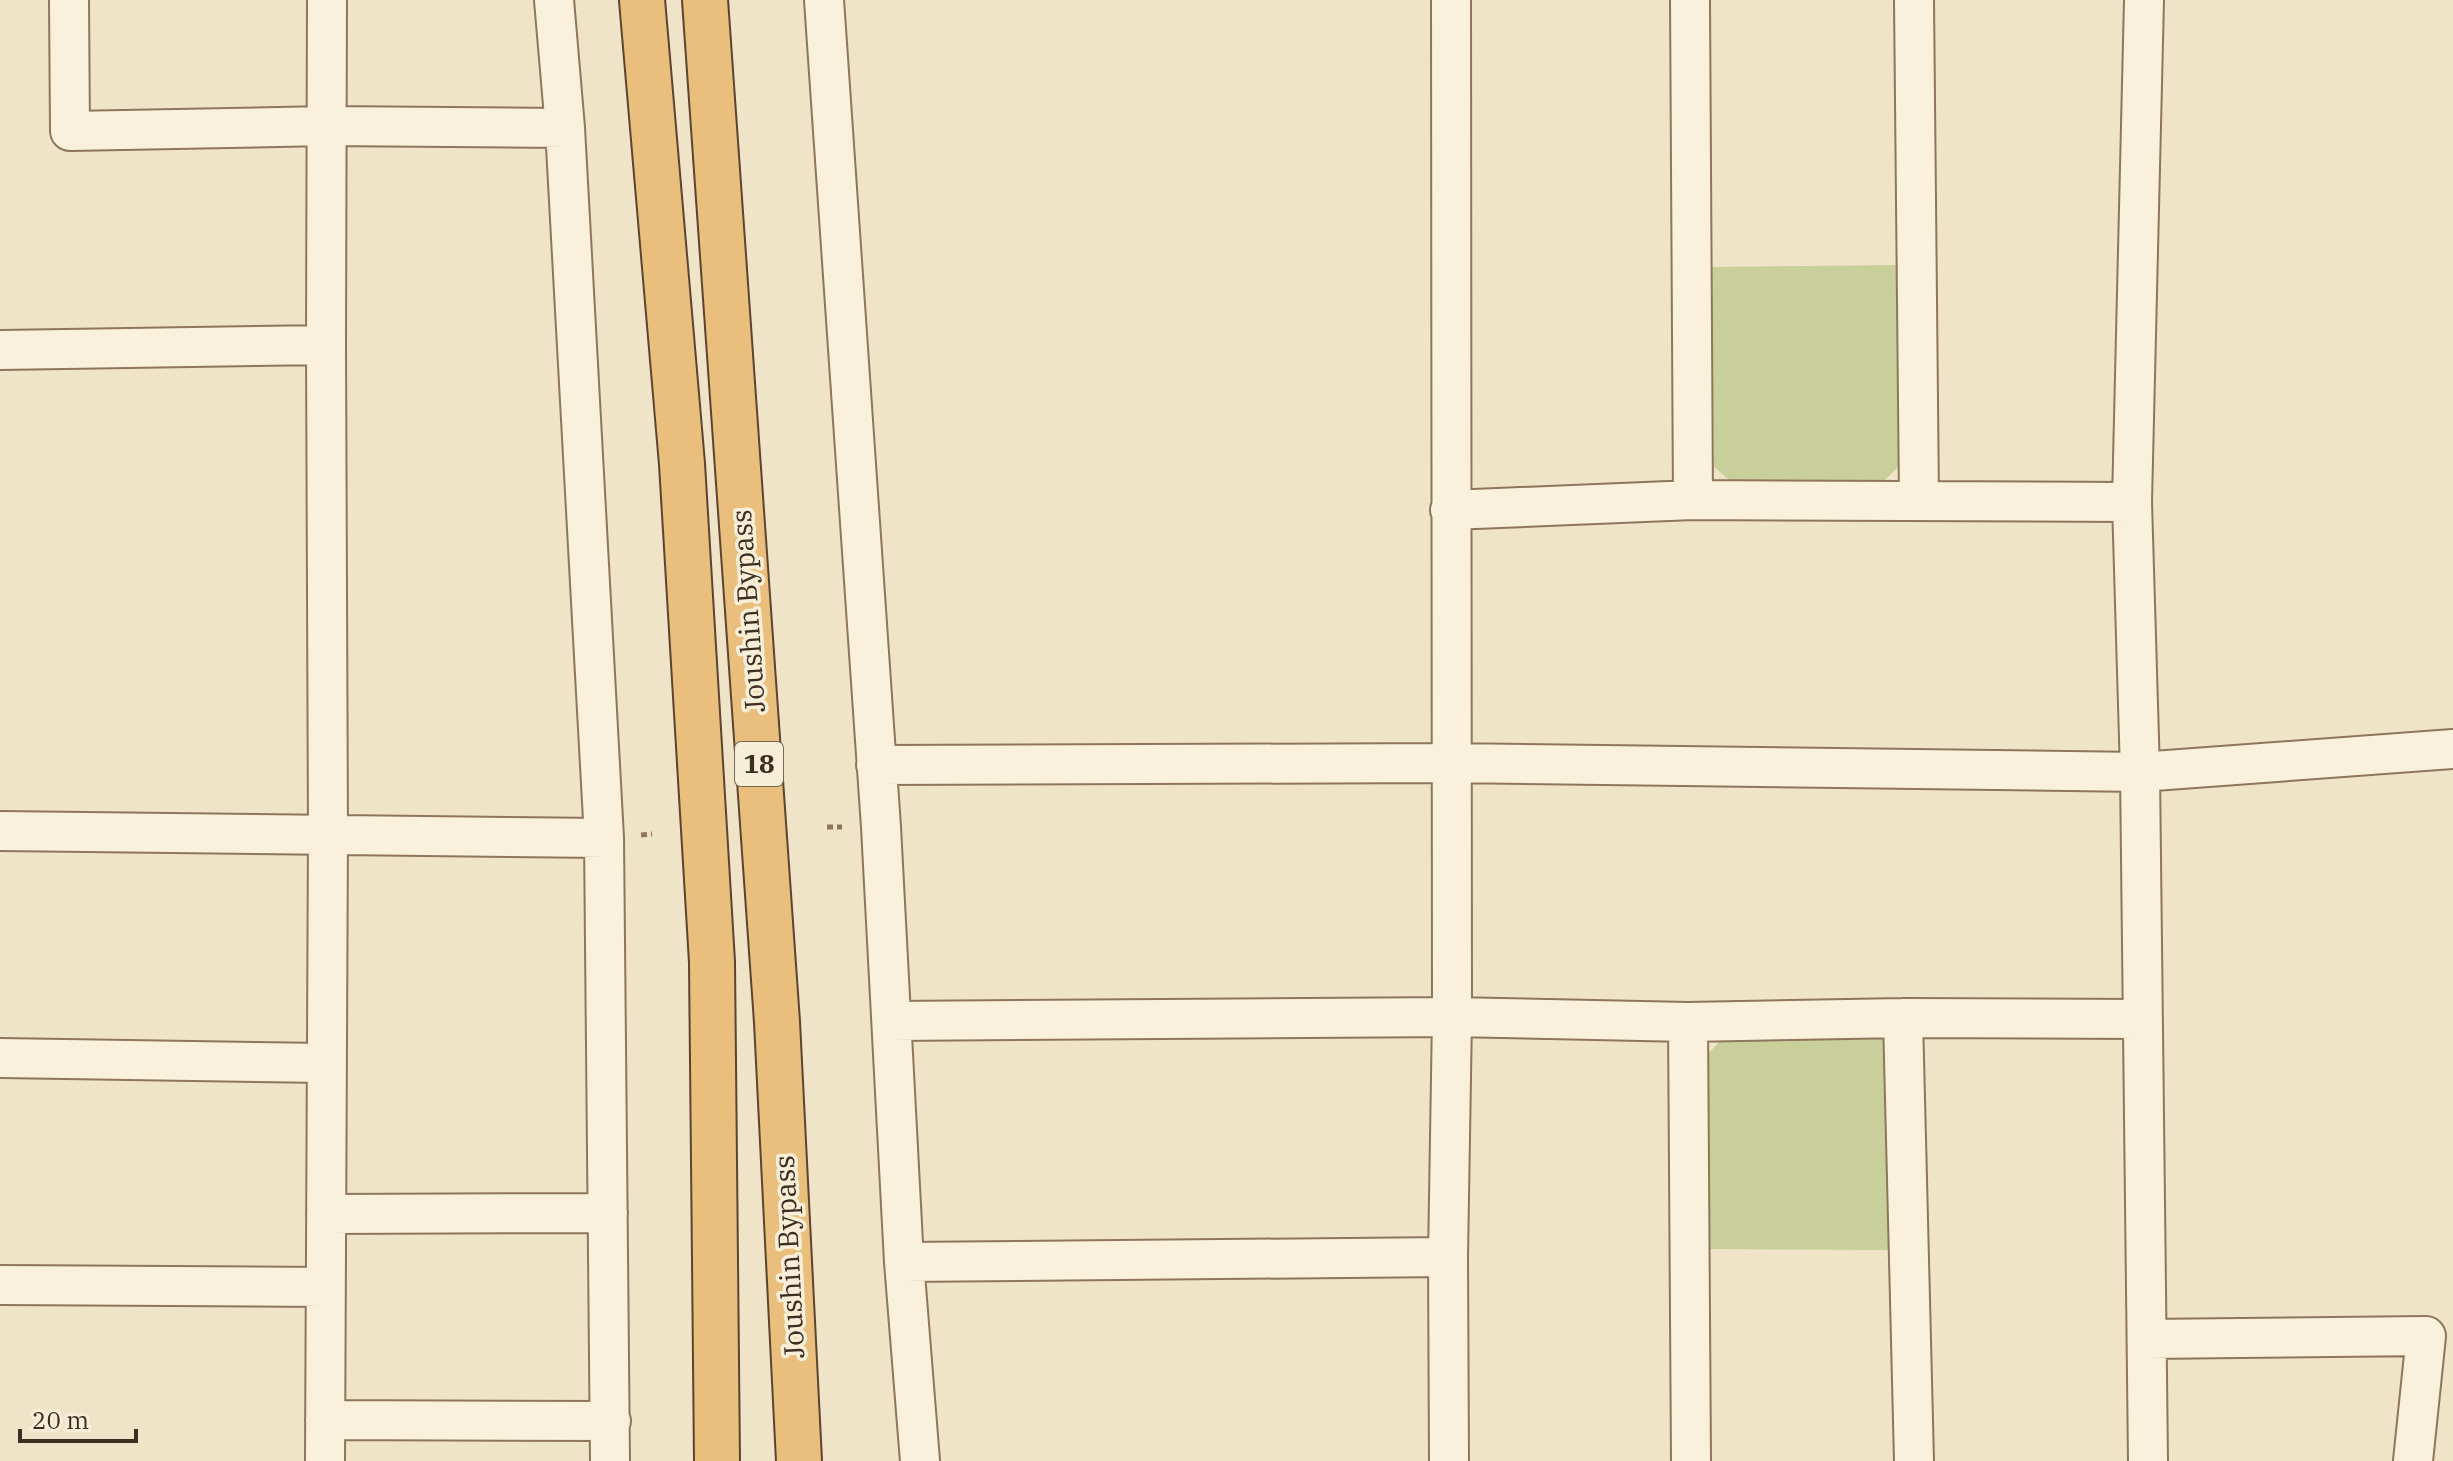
<svg xmlns="http://www.w3.org/2000/svg" width="2453" height="1461" font-family="'IBM Plex Serif',serif">
  <style>
    .green { fill: #c9cf9b }
    .lines { fill: none; stroke-linecap: round; stroke-linejoin: round }
    .minor-casing { stroke: #8d765c; stroke-width: 42 }
    .trunk-casing { stroke: #5b4430; stroke-width: 48 }
    .path { stroke: #8d765c; stroke-width: 5; stroke-dasharray: 6 4; stroke-linecap: butt }
    .minor { stroke: #faf1dc; stroke-width: 38 }
    .trunk { stroke: #eabe7c; stroke-width: 44 }
    .labels { text-anchor: middle; stroke-width: 7; stroke-linejoin: round; paint-order: stroke }
    .shield { fill: #f7eed8; stroke: #756857; stroke-width: 2 }
    .shield-label { font-size: 26px; font-weight: bold; fill: #3d2e20 }
    .street-label { font-size: 28px; fill: #3d2e20; stroke: #f7eed8 }
  </style>
  <rect width="100%" height="100%" fill="#f0e4c8"/>
  <path class="green" d="M1896 265 1899 466 1884 481 1729 480 1714 467 1711 267Z
    M1882 1036 1893 1053 1892 1250 1706 1249 1707 1055 1721 1040Z"/>
  <g class="lines">
    <g class="minor-casing">
      <path id="minor" d="M69 0 70 131 327 126 565 128
        M824 0 881 827 904 1262 920 1461
        M1690 0 1693 500
        M1914 0 1919 501
        M2144 0 2132 502 2140 772 2148 1461
        M326 345 327 0
        M0 350 326 345 328 834 325 1461
        M1450 510 1693 500 2132 502
        M876 765 1451 763 2140 772 2453 749
        M0 831 604 838 565 128 554 0
        M604 838 610 1461
        M1903 1018 1914 1461
        M892 1021 1452 1017 1688 1022 1903 1018 2142 1019
        M1688 1022 1691 1461
        M0 1058 327 1063
        M326 1214 608 1213
        M904 1262 1448 1257
        M0 1285 325 1287
        M2147 1339 2426 1336 2413 1461
        M325 1420 611 1421
        M1449 1461 1448 1257 1452 1017 1451 0"/>
    </g>
    <g class="trunk-casing">
      <path id="trunk" d="M642 0 682 464 712 962 717 1461
        M705 0 777 1022 799 1461"/>
    </g>
    <path class="path" d="M827 827H842
      M641 835 652 834"/>
    <use href="#minor" class="minor"/>
    <use href="#trunk" class="trunk"/>
  </g>
  <g class="labels">
    <rect class="shield" x="735" y="742" width="48" height="44" rx="6"/>
    <g class="shield-label">
      <text x="759" y="773">18</text>
    </g>
    <g class="street-label">
      <text transform="translate(748 611) rotate(-94)" y="10">Joushin Bypass</text>
      <text transform="translate(789 1257) rotate(-93)" y="10">Joushin Bypass</text>
    </g>
  </g>
  <path d="M20 1429v12h116v-12" fill="none" stroke="#3d2e20" stroke-width="4"/>
  <text x="32" y="1429" font-size="24" fill="#3d2e20" stroke="#f7eed8" stroke-width="6" paint-order="stroke">20 m</text>
</svg>
